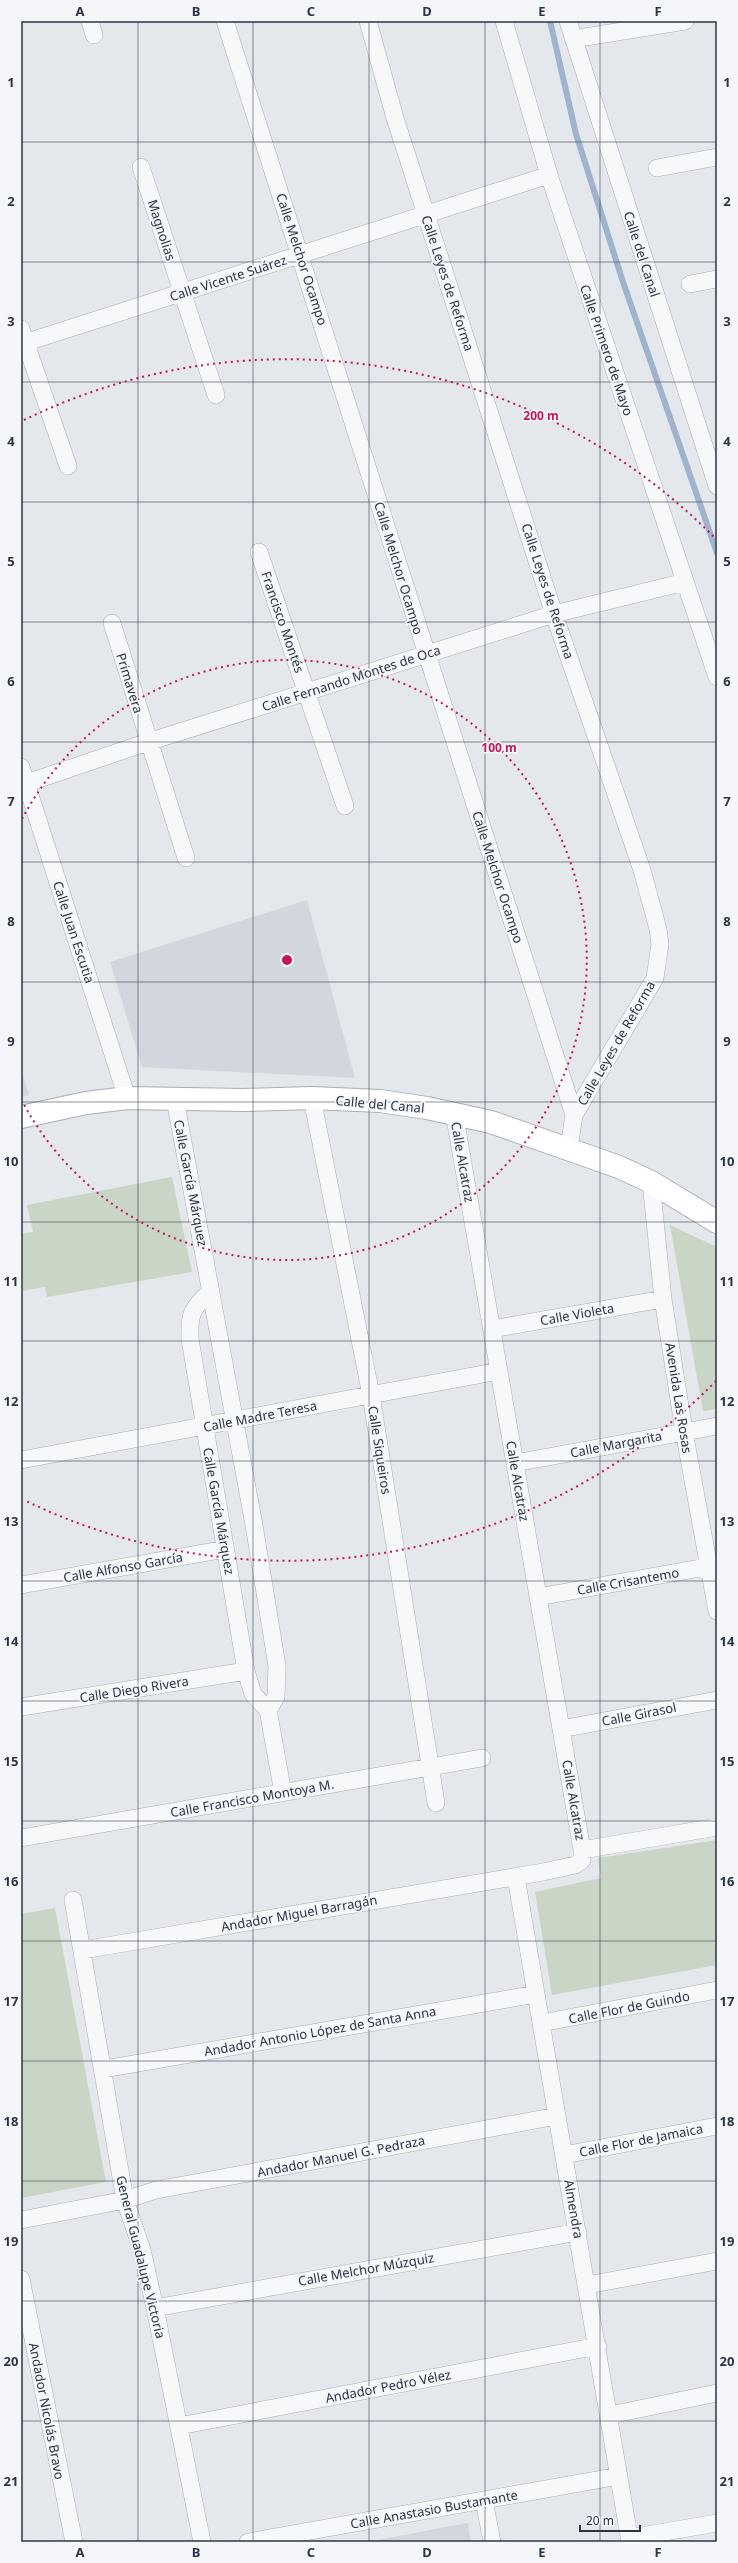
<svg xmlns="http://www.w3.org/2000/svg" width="738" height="2563" font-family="'Noto Sans',sans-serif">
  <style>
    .built { fill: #d2d6de }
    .green { fill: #c9d6c5 }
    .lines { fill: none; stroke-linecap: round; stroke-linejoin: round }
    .stream { stroke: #9fb4cc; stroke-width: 6 }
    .street-casing { stroke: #a9aeb7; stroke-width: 18 }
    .secondary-casing { stroke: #a9aeb7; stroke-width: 24 }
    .street { stroke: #f7f8fa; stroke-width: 17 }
    .secondary { stroke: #fff; stroke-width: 22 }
    .grid { fill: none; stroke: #2b3445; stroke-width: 1; stroke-opacity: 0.55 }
    .ring { fill: none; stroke: #c2185b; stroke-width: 2; stroke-dasharray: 2 4 }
    .labels { text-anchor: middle; stroke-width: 3.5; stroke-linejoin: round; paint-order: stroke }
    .street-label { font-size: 13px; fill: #2b3445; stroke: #f4f6f9 }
    .centre { fill: #c2185b; stroke: #f4f6f9; stroke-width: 2 }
    .ring-label { font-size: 12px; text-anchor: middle; font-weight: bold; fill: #c2185b; stroke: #f4f6f9; stroke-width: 3.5; stroke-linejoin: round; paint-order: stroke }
    .neatline { fill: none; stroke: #2b3445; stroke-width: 1.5 }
    .grid-label { font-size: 13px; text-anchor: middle; font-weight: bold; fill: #2b3445 }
  </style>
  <rect width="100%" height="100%" fill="#e4e7ec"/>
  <path class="built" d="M307 900 355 1078 142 1067 110 962Z
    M21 1069 29 1095 21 1098Z
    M468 2523 471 2542H367L467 2523Z"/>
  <path class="green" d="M172 1177 192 1272 47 1297 45 1287 21 1291V1234L33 1232 27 1205Z
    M670 1225 717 1247V1409L703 1411Z
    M717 1840V1965L552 1995 535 1892 601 1878 598 1858Z
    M55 1908 106 2182 21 2198V1914Z"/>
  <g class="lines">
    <path class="stream" d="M550 21 576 134 623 282 717 553"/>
    <g class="street-casing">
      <path id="street" d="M90 21 94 35
        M225 21 574 1115
        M368 21 395 118 554 614 642 870 658 929 660 944 655 978 574 1115 569 1149
        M504 21 549 175 717 677
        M568 21 717 486
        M573 39 685 21
        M141 167 216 395
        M657 168 717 157
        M690 284 717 279
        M21 329 68 466
        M21 344 549 175
        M259 552 345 806
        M112 623 186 858
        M21 767 127 1098
        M21 785 148 742 554 614 685 582
        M312 1098 371 1395 436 1803
        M175 1099 254 1525 277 1666 276 1697 268 1710
        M651 1182 663 1299 684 1431 717 1611
        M211 1291C192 1308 189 1313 190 1339L246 1671 253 1694 268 1710 283 1793
        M492 1329 663 1299
        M21 1460 499 1371
        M515 1463 717 1426
        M21 1585 226 1549
        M538 1597 717 1565
        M21 1707 246 1671
        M561 1729 717 1700
        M21 1838 482 1758
        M582 1850 717 1827
        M516 1877 630 2542
        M73 1900 125 2200 142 2250 155 2308 202 2542
        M83 1950 543 1872 575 1865 582 1860V1850L454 1112
        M541 2023 717 1990
        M104 2069 536 1994
        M564 2155 717 2126
        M21 2220 125 2200 156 2190 557 2116
        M21 2279 74 2542
        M587 2285 717 2261
        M155 2308 578 2232
        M610 2415 717 2393
        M179 2426 598 2346
        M484 2500 492 2542
        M630 2538 717 2523
        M248 2542 619 2476"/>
    </g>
    <g class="secondary-casing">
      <path id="secondary" d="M21 1117 86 1103 127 1098 243 1100 312 1098 380 1101 427 1108 491 1122 619 1167 651 1182 717 1222"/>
    </g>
    <use href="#street" class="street"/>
    <use href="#secondary" class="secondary"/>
  </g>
  <path class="grid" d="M138 21V2542M253 21V2542M369 21V2542M485 21V2542M600 21V2542M21 142H717M21 262H717M21 382H717M21 502H717M21 622H717M21 742H717M21 862H717M21 982H717M21 1102H717M21 1222H717M21 1341H717M21 1461H717M21 1581H717M21 1701H717M21 1821H717M21 1941H717M21 2061H717M21 2181H717M21 2301H717M21 2421H717"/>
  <g class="ring">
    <path d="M22 819A300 300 0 1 1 22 1101"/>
    <path d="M716 1381A601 601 0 0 1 24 1500M24 420A601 601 0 0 1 716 539"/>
  </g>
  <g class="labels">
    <g class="street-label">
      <text transform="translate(162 230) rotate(72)" y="5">Magnolias</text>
      <text transform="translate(642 254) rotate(72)" y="5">Calle del Canal</text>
      <text transform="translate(302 259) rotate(72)" y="5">Calle Melchor Ocampo</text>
      <text transform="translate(228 278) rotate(-18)" y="5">Calle Vicente Suárez</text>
      <text transform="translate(448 283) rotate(72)" y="5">Calle Leyes de Reforma</text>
      <text transform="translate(607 350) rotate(71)" y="5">Calle Primero de Mayo</text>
      <text transform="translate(399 568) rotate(73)" y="5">Calle Melchor Ocampo</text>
      <text transform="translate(548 591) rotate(72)" y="5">Calle Leyes de Reforma</text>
      <text transform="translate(283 622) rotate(71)" y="5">Francisco Montés</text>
      <text transform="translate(351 678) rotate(-18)" y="5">Calle Fernando Montes de Oca</text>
      <text transform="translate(130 683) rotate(73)" y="5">Primavera</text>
      <text transform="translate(498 877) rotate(72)" y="5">Calle Melchor Ocampo</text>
      <text transform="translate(74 932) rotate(72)" y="5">Calle Juan Escutia</text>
      <text transform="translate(616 1043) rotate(-60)" y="5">Calle Leyes de Reforma</text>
      <text transform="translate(380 1104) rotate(5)" y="5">Calle del Canal</text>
      <text transform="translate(463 1162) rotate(80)" y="5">Calle Alcatraz</text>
      <text transform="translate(191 1183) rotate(79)" y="5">Calle García Márquez</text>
      <text transform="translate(577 1314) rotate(-10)" y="5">Calle Violeta</text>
      <text transform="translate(679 1398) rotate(81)" y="5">Avenida Las Rosas</text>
      <text transform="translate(260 1416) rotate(-11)" y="5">Calle Madre Teresa</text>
      <text transform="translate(616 1444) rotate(-11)" y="5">Calle Margarita</text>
      <text transform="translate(380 1450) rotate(81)" y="5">Calle Siqueiros</text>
      <text transform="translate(518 1481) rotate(80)" y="5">Calle Alcatraz</text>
      <text transform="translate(219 1511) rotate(80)" y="5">Calle García Márquez</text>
      <text transform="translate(123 1567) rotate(-10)" y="5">Calle Alfonso García</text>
      <text transform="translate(628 1581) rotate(-10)" y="5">Calle Crisantemo</text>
      <text transform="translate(134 1689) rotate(-9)" y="5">Calle Diego Rivera</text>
      <text transform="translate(639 1714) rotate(-11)" y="5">Calle Girasol</text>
      <text transform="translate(252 1798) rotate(-10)" y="5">Calle Francisco Montoya M.</text>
      <text transform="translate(574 1800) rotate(80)" y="5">Calle Alcatraz</text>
      <text transform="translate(299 1913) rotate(-10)" y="5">Andador Miguel Barragán</text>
      <text transform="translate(629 2007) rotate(-11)" y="5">Calle Flor de Guindo</text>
      <text transform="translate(320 2031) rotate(-10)" y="5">Andador Antonio López de Santa Anna</text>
      <text transform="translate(641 2140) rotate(-11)" y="5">Calle Flor de Jamaica</text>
      <text transform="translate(341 2156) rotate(-11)" y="5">Andador Manuel G. Pedraza</text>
      <text transform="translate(574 2209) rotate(80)" y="5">Almendra</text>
      <text transform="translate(141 2257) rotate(76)" y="5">General Guadalupe Victoria</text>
      <text transform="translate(366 2269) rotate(-10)" y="5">Calle Melchor Múzquiz</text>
      <text transform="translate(388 2386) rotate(-11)" y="5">Andador Pedro Vélez</text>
      <text transform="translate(47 2411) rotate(79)" y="5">Andador Nicolás Bravo</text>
      <text transform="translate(434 2509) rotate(-10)" y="5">Calle Anastasio Bustamante</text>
    </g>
  </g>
  <circle cx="287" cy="960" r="6" class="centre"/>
  <g class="ring-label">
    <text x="541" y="420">200 m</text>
    <text x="499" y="752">100 m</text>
  </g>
  <rect width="738" height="2563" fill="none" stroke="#f4f6f9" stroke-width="44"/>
  <path d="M580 2525v6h60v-6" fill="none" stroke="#2b3445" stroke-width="2"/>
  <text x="586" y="2525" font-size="12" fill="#2b3445" stroke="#f4f6f9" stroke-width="3" paint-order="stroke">20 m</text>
  <rect x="22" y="22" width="694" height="2519" class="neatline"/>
  <g class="grid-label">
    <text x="80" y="16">A</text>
    <text x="196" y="16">B</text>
    <text x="311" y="16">C</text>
    <text x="427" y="16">D</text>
    <text x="542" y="16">E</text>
    <text x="658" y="16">F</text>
    <text x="11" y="87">1</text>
    <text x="727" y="87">1</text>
    <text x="11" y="206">2</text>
    <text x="727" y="206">2</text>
    <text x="11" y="326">3</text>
    <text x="727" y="326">3</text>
    <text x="11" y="446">4</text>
    <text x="727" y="446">4</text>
    <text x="11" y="566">5</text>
    <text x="727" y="566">5</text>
    <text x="11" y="686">6</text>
    <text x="727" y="686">6</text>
    <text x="11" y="806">7</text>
    <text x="727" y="806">7</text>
    <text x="11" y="926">8</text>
    <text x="727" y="926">8</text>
    <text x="11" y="1046">9</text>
    <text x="727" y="1046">9</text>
    <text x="11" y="1166">10</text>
    <text x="727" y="1166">10</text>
    <text x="11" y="1286">11</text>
    <text x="727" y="1286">11</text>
    <text x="11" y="1406">12</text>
    <text x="727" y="1406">12</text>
    <text x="11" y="1526">13</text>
    <text x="727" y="1526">13</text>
    <text x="11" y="1646">14</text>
    <text x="727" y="1646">14</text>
    <text x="11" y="1766">15</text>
    <text x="727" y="1766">15</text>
    <text x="11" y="1886">16</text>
    <text x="727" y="1886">16</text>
    <text x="11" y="2006">17</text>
    <text x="727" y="2006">17</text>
    <text x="11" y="2126">18</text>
    <text x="727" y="2126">18</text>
    <text x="11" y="2246">19</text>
    <text x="727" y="2246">19</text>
    <text x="11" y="2366">20</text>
    <text x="727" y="2366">20</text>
    <text x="11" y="2486">21</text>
    <text x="727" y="2486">21</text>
    <text x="80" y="2557">A</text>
    <text x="196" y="2557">B</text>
    <text x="311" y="2557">C</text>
    <text x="427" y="2557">D</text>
    <text x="542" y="2557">E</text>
    <text x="658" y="2557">F</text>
  </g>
</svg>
